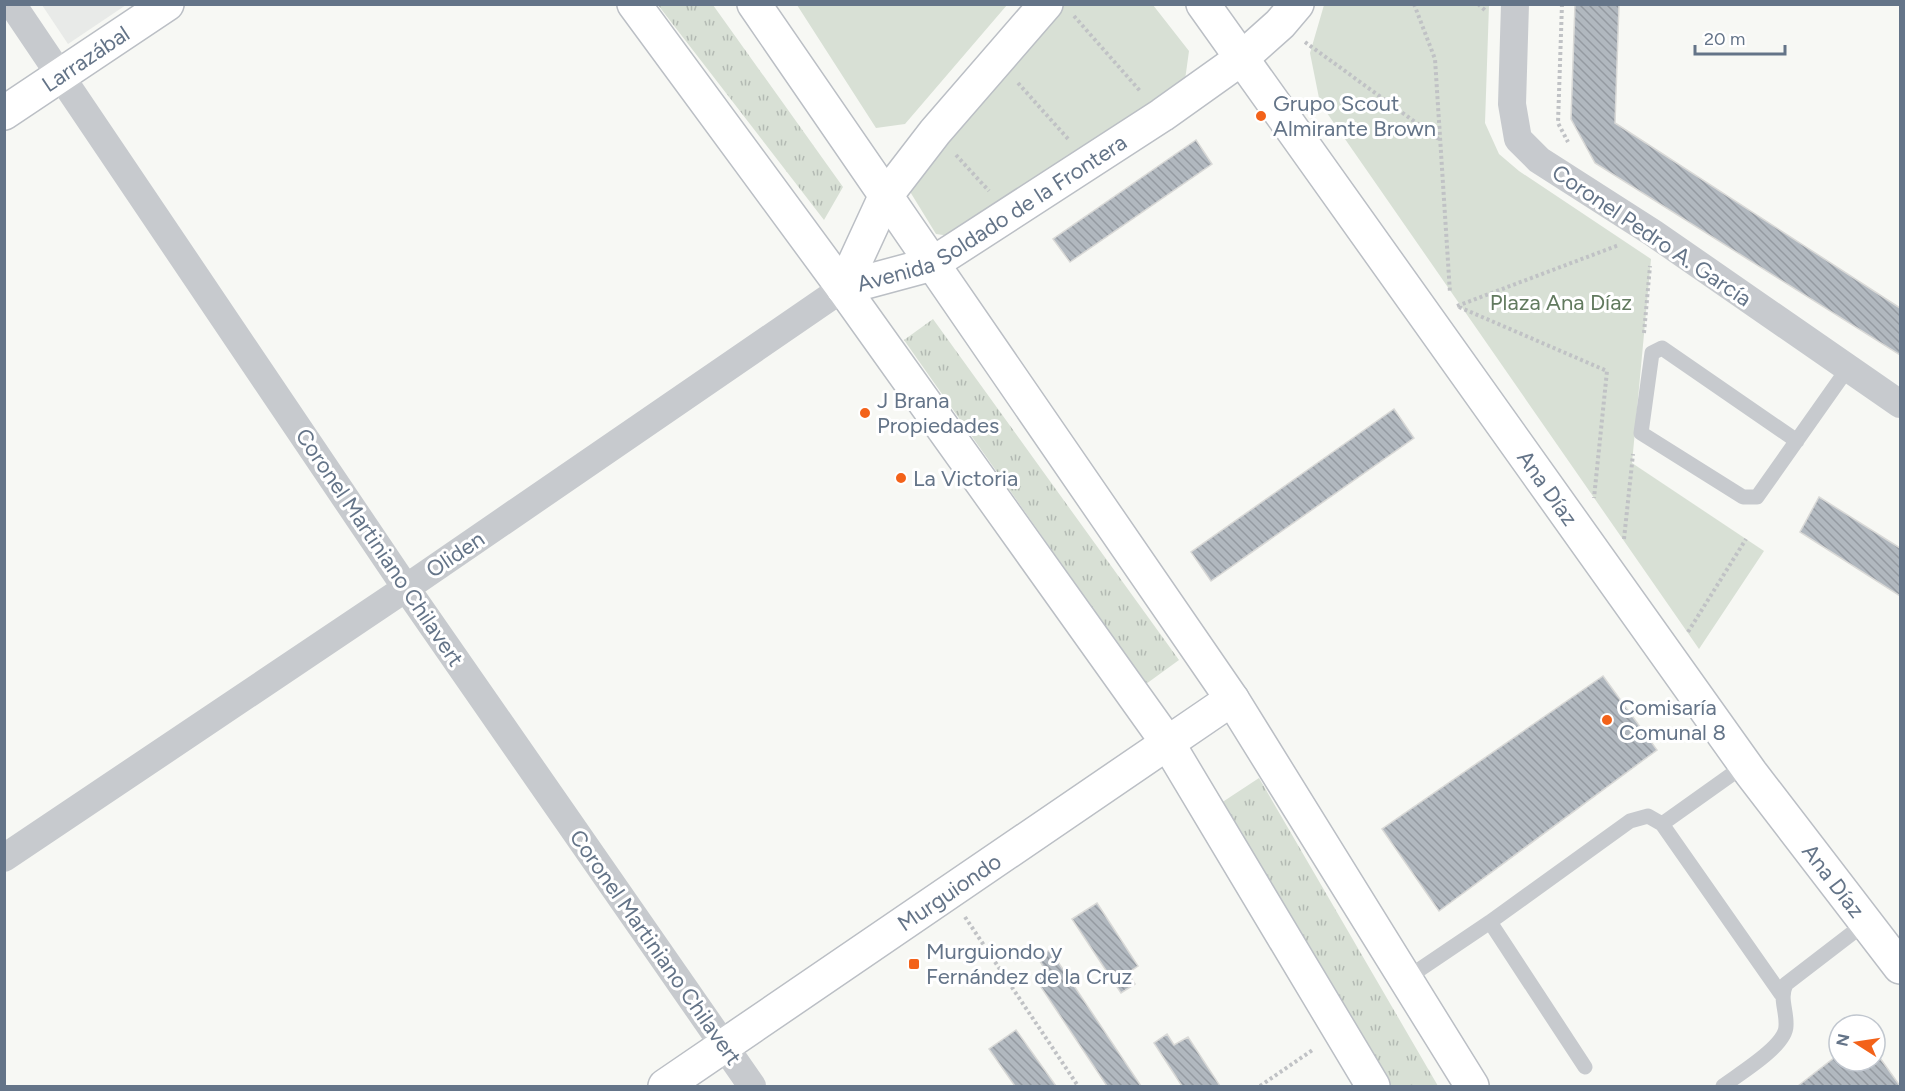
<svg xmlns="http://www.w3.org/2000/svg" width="1905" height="1091" font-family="Figtree,sans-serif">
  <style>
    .built { fill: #e8eae8 }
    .grass { fill: url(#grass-tufts) }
    .park { fill: #d8e0d5 }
    .building { fill: url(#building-back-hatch); stroke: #d9d9d7; stroke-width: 1.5 }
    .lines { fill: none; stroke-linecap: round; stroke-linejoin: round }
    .secondary-casing { stroke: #bbbfc5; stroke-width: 36 }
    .path { stroke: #c0c2c5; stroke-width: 4; stroke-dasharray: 3 3; stroke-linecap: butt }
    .lane { stroke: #c7cace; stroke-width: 15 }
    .street { stroke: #c7cace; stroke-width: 28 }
    .secondary { stroke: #fff; stroke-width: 33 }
    .poi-dot { fill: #f36219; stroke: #fff; stroke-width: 2 }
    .labels { text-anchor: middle; stroke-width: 6; stroke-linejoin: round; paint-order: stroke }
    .street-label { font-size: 22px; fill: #647488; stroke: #fff }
    .poi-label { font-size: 22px; fill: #647488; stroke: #fff; text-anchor: start }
    .park-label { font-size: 22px; fill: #627a5f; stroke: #fff }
  </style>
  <defs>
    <pattern id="grass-tufts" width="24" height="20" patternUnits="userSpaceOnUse" patternTransform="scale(1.5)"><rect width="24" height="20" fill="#d8e0d5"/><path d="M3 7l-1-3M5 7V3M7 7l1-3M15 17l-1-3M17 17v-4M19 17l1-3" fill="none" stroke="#b3bab3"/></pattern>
    <pattern id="building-back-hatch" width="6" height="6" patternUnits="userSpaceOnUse" patternTransform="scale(1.5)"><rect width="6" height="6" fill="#b1b8bf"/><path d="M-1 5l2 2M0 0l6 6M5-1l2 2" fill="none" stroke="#949aa1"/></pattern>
  </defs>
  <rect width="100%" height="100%" fill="#f7f8f4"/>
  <path class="built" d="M42 5H126L68 44Z"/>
  <path class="grass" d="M658 5H713L843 187 824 220Z
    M933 319 1179 660 1146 684 904 340Z
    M1259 778 1438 1086H1390L1221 803Z"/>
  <path class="park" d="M797 5H1007L905 124 876 128Z
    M1064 5H1153L1189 51 1185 80 957 237 936 234 909 190 915 174Z
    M1324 5H1489L1485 123 1499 154 1519 171 1651 259 1632 463 1764 551 1699 649 1320 103 1310 53Z"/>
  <path class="building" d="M1575 4H1619L1615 123 1900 308V355L1595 163 1571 119Z
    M1196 140 1212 164 1070 262 1053 239Z
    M1394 409 1414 438 1211 581 1191 552Z
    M1819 497 1900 548V596L1800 532Z
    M1603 676 1657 750 1439 911 1382 829Z
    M1097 903 1138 966 1128 973 1135 984 1121 993 1072 919Z
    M1050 950 1141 1086H1107L1035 978 1046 971 1038 958Z
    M1016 1030 1056 1086H1015L989 1049Z
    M1167 1034 1174 1045 1188 1037 1220 1086H1182L1154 1043Z
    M1875 1051 1900 1086H1798L1839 1054V1061H1875Z"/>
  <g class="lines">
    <g class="secondary-casing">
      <g id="secondary">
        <path d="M634 4 843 288 1167 742 1373 1086"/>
        <path d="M754 4 1232 699 1472 1086"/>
        <path id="s1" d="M1203 4 1751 773 1900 967"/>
        <path id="s2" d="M4 113 167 4"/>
        <path id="s3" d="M843 288 932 264 1162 115 1242 58 1280 24 1297 4"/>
        <path d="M843 288 885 197 935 132 1046 4"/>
        <path id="s4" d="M665 1086 1232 699"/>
      </g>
    </g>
    <path class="path" d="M1414 4 1435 59 1450 293
      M1478 4 1486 11
      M1562 4 1558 123 1568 142
      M1074 16 1141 92
      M1305 42 1440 140
      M1018 83 1069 140
      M956 155 989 191
      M1457 306 1619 245
      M1459 307 1607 371 1594 498
      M1644 333 1650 266
      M1624 539 1633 454
      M1688 632 1746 539
      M965 917 1078 1086
      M1260 1086 1314 1049"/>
    <path class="lane" d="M1797 441 1662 348 1652 353 1641 433 1743 497H1757L1848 368
      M1662 824 1745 765
      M1490 922 1630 821 1648 816 1662 824 1781 994
      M1407 978 1490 922 1585 1067
      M1723 1086C1739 1074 1786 1046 1786 1026 1787 1010 1779 999 1786 984L1868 921"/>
    <path class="street" d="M12 4 406 588 752 1086
      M1515 4 1512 104 1518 139 1539 160 1653 233 1900 404
      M4 858 406 588 843 288"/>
    <use href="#secondary" class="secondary"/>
  </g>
  <g class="poi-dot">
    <circle cx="1261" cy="116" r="6"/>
    <circle cx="865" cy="413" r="6"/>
    <circle cx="901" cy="478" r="6"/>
    <circle cx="1607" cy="720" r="6"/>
    <rect x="908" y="958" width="12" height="12" rx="3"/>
  </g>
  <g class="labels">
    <g class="street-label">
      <text dy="8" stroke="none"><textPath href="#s2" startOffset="98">Larrazábal</textPath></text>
      <text dy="8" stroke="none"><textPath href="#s3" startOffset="168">Avenida Soldado de la Frontera</textPath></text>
      <text transform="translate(1652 235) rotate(34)" y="8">Coronel Pedro A. García</text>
      <text dy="8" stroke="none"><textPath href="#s1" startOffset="594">Ana Díaz</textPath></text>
      <text transform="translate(380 547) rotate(56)" y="8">Coronel Martiniano Chilavert</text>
      <text transform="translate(455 554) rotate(-34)" y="8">Oliden</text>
      <text dy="8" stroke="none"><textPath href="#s1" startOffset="1080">Ana Díaz</textPath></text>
      <text dy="8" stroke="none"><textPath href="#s4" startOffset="344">Murguiondo</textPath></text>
      <text transform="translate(656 947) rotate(55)" y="8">Coronel Martiniano Chilavert</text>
    </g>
    <g class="poi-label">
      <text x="1273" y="111">Grupo Scout<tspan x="1273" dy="25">Almirante Brown</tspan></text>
      <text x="877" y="408">J Brana<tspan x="877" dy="25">Propiedades</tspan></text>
      <text x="913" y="486">La Victoria</text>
      <text x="1619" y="715">Comisaría<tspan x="1619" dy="25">Comunal 8</tspan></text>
      <text x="926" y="959">Murguiondo y<tspan x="926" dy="25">Fernández de la Cruz</tspan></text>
    </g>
    <g class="park-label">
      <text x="1561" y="310">Plaza Ana Díaz</text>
    </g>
  </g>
  <rect width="1905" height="1091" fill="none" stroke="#647488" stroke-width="12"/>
  <g transform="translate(1857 1043) rotate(282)"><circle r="28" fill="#ffffff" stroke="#c1c7cf" stroke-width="1.5"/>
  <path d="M0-4.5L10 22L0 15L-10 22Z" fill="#f36219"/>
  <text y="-9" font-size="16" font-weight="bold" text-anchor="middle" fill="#647488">N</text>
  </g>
  <path d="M1695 45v9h90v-9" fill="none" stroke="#647488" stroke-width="3"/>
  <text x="1704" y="45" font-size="18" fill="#647488" stroke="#ffffff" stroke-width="4.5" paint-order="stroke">20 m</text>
</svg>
